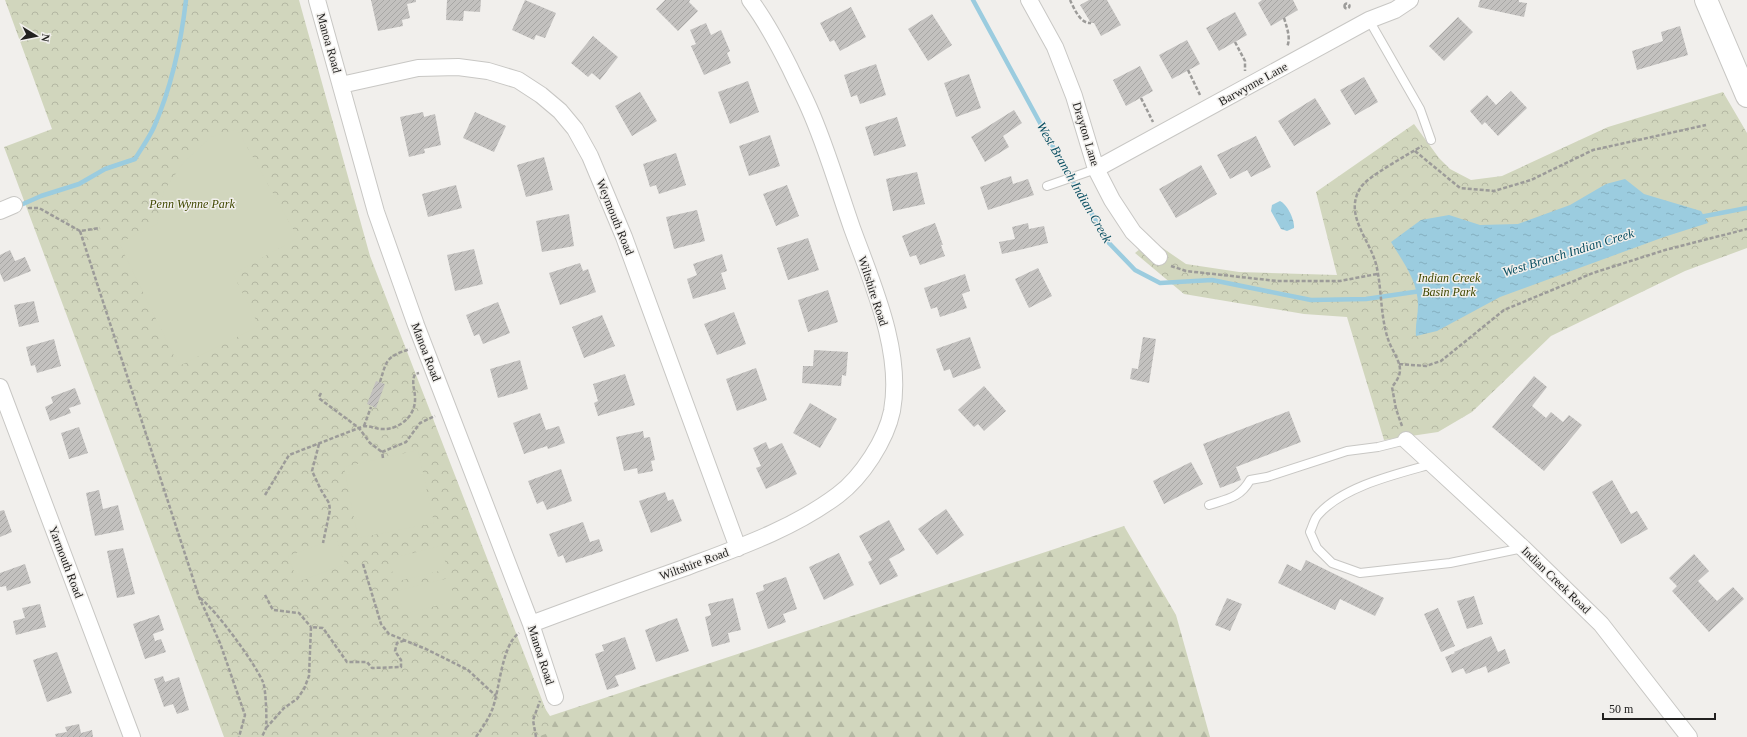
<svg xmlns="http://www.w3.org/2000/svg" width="1747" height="737" font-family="Georgia,serif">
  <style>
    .forest { fill: url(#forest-firs) }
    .park { fill: url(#park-crowns) }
    .pitch { fill: #d1d6bd }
    .water { fill: url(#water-ripples) }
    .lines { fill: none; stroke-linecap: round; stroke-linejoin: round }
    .stream { stroke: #9bccdf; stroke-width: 4.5 }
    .building { fill: url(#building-hatch) }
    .lane-casing { stroke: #c8c7c4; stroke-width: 10 }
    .street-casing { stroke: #c8c7c4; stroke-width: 18 }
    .secondary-casing { stroke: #c8c7c4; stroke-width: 24 }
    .path { stroke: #9c9b99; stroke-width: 2.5; stroke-dasharray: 4 2; stroke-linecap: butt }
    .lane { stroke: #fff; stroke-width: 8 }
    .street { stroke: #fff; stroke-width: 16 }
    .secondary { stroke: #fff; stroke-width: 22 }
    .labels { text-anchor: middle; stroke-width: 3; stroke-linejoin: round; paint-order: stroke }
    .street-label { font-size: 12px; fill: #222120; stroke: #f1efec }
    .park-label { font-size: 12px; font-style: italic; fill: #404800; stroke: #f1efec }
    .water-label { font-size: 13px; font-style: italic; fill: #0b5063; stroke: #f1efec }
  </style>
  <defs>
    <pattern id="forest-firs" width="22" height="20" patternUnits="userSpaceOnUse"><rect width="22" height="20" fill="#d1d6bd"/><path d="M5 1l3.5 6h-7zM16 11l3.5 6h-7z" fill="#b3b7a2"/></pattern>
    <pattern id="park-crowns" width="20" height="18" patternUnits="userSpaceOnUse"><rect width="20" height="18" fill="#d1d6bd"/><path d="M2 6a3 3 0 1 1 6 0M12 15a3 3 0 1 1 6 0" fill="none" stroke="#b3b7a2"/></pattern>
    <pattern id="water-ripples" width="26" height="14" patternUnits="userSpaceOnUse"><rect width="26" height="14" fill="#9bccdf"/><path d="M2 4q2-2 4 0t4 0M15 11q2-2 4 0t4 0" fill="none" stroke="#85afbf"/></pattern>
    <pattern id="building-hatch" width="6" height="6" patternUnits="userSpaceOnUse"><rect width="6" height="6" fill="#c3c1bf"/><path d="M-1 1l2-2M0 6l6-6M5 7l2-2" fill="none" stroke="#a7a6a4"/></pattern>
  </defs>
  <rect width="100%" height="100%" fill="#f1efec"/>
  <path class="forest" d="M1124 526 1176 615 1210 737H238L483 616 550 716Z"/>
  <path class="park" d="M5 0H299L370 256 554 731 537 737H224L4 147 52 129Z
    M1723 92 1747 133V248L1685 271 1551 336 1472 412 1438 432 1384 440 1347 317 1304 314 1184 294 1135 253 1151 240 1186 264 1239 272 1337 275 1316 192 1414 124 1439 158 1450 169 1471 180 1502 176 1608 127Z"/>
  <path class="pitch" d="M237 129 298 238 233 274 259 326 179 366 119 243 157 224 164 191 183 163 211 137Z
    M418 450 434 523 358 538 344 467Z
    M336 538 345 564 298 582 288 556Z
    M441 546 447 569 395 582 389 559Z
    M449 578 455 601 403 614 397 591Z"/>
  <path class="water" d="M1625 179 1644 194 1701 211 1708 223 1664 237 1500 297 1437 331 1416 336C1415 325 1418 316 1418 305 1418 281 1403 262 1391 242L1421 220 1449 215 1480 225 1518 224 1570 205 1606 184Z
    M1280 201C1287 204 1295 220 1294 228L1287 231 1281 229 1271 211 1272 205Z"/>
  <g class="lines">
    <path class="stream" d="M973 0 1064 167 1109 243 1135 270 1160 283 1212 280 1311 300 1366 299 1421 291
      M23 204 41 196 79 184 105 169 135 159C141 149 149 138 154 127 171 88 181 43 186 0
      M1700 217 1747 208"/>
  </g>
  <path class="building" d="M371 0H416V2L407 4 410 18 402 20 403 26 378 31Z
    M447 0H481L480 12 464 11 463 21 446 20Z
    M525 0 556 13 545 38 536 35 534 40 512 30Z
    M665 0H690L689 2 698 11 678 31 656 9Z
    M1089 0H1107L1121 25 1101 36 1094 23H1091L1080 5Z
    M1262 0H1293L1298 10 1271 26 1258 3Z
    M1480 0H1519V2L1527 3 1524 17 1478 7Z
    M851 7 866 37 840 51 834 40 830 42 820 23Z
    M1235 12 1247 35 1219 51 1206 28Z
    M932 14 952 45 928 61 908 29Z
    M1458 17 1473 32 1444 61 1429 46Z
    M706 23 711 35 721 30 730 51 727 53 731 63 704 75 691 46 696 44 690 30Z
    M1680 26 1688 55 1637 70 1632 51 1663 41 1661 32Z
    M593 36 618 57 600 80 592 73 588 77 571 63Z
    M1187 40 1200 64 1172 79 1159 55Z
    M876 64 886 95 860 104 857 95 851 97 844 75Z
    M1140 66 1153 91 1126 106 1113 80Z
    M969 74 981 108 956 117 944 83Z
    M1364 77 1378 102 1355 115 1340 90Z
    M748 81 759 112 730 124 718 92Z
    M1511 91 1527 108 1498 136 1485 122 1482 125 1470 111 1487 95 1496 105Z
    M640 92 657 121 632 136 615 106Z
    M1315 98 1331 124 1294 146 1278 121Z
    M1014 110 1022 123 1003 136 1009 147 985 162 971 137Z
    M423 112 424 117 435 114 441 145 424 149 425 153 409 157 400 117Z
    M475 112 506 126 494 152 463 138Z
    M897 117 906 146 874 156 865 127Z
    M770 135 780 166 749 176 739 146Z
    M1256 136 1271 167 1251 177 1247 170 1230 179 1217 155Z
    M676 153 686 185 659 194 656 185 650 187 643 164Z
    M544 157 553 190 526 197 517 165Z
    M1201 165 1217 194 1176 218 1159 189Z
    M917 172 925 204 893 211 886 179Z
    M1011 176 1013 184 1028 179 1034 195 988 210 980 187Z
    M456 185 462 208 428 217 422 194Z
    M787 185 799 216 776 226 763 194Z
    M697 210 705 241 674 249 666 217Z
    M569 214 574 246 542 252 536 221Z
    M935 223 943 245H941L945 256 920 265 916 255 910 257 902 236Z
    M1028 223 1029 229 1044 226 1048 243 1002 254 999 242 1015 239 1012 227Z
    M808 238 819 270 788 280 777 248Z
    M474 249 483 284 455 291 447 255Z
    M10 250 15 261 25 257 31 271 4 282 0 273V255Z
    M722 254 727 271 721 273 726 289 693 299 687 279 697 275 693 264Z
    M580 263 583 271 588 269 596 292 560 305 549 273Z
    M1038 268 1052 296 1029 308 1015 279Z
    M965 274 970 291 962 294 967 308 940 317 937 307 931 309 924 288Z
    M828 290 838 322 808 332 798 300Z
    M34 301 39 322 19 327 14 305Z
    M498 302 510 333 483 344 479 334 474 336 466 315Z
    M734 312 746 344 717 355 704 324Z
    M602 315 615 346 584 358 572 327Z
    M970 337 981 368 953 378 950 369 944 371 936 349Z
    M1143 337 1156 339 1149 383 1130 379 1132 368 1138 369Z
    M54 339 61 366 37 373 35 365 31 366 26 347Z
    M814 350 848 352 846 376 842 375 841 386 802 383 803 366H813Z
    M520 360 528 389 498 398 490 369Z
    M756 368 767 400 737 411 726 379Z
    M625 374 635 405 598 416 594 403 598 401 593 384Z
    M1534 376 1547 387 1532 406 1546 418 1551 412 1563 422 1569 415 1582 425 1544 471 1492 427Z
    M376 381 385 384 376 408 367 404Z
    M984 386 1006 411 984 431 978 424 974 427 958 410Z
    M75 388 81 404 69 408 71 413 50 421 45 407 53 403 51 397Z
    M810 403 837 419 820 448 793 433Z
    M1289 411 1301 442 1236 467 1241 480 1220 488 1203 444Z
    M540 413 546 430 559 426 565 443 548 449 547 446 524 454 513 423Z
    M79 427 88 453 69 459 61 433Z
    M643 431 644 438 650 437 655 460 651 461 653 471 638 474 637 468 624 471 616 437Z
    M766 442 769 449 782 443 797 474 766 489 756 468 761 466 753 448Z
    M1191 462 1203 484 1164 504 1153 481Z
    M561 469 572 501 547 510 543 501 537 504 528 481Z
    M1612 480 1631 514 1637 511 1648 529 1621 544 1592 492Z
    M99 490 103 509 118 505 124 530 95 536 86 493Z
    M665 492 668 501 673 499 682 521 651 533 639 501Z
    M946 509 964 535 937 555 918 529Z
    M4 510 12 532 0 537V511Z
    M889 520 905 550 889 559 898 576 880 585 868 562 872 560 859 536Z
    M583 522 590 542 599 539 603 551 566 563 563 555 558 557 549 534Z
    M123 548 135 594 117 598 107 551Z
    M839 553 854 585 824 600 809 567Z
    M1694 554 1709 571 1698 581 1717 601 1733 587 1744 599 1709 632 1672 591 1677 586 1669 578Z
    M1306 560 1384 598 1375 616 1340 599 1335 610 1278 583 1287 564 1301 571Z
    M25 564 31 583 7 591 6 586 0 587V573Z
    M786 577 797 609 783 614 786 622 768 629 756 593 764 590 763 585Z
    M1474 596 1483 624 1467 629 1457 601Z
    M733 598 741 630 728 633 730 642 712 647 705 617 711 615 708 604Z
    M1227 598 1242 604 1230 631 1215 625Z
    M40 604 46 627 16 635 13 621 25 618 22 608Z
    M1438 608 1455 646 1441 652 1424 614Z
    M159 615 164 630 153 634 155 641 161 639 166 652 145 659 133 624Z
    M677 618 689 651 656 662 645 630Z
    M1491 636 1498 652 1505 649 1510 663 1488 673 1486 666 1466 674 1463 668 1452 673 1445 657 1455 653 1454 652Z
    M625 637 636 669 615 676 619 686 607 690 595 654 604 651 602 645Z
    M57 652 72 693 47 702 33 660Z
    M163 676 165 682 179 677 189 710 177 714 173 704 164 707 154 679Z
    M79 724 81 733 92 730 93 737H56L55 734 67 732 65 727Z"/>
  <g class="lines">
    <g class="lane-casing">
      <path id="lane" d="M1369 20 1420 109 1431 140
        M1047 186 1096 169
        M1432 464C1397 474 1343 486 1318 515 1314 519 1313 526 1310 532L1317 548 1332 563 1360 573 1450 563 1523 548
        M1209 505C1227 499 1240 498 1250 480L1267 477 1347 451 1378 447 1406 440"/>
    </g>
    <g class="street-casing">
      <path id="street" d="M317 0 376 212 416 325 531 624 555 697
        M1029 0 1055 47 1074 96 1096 169 1112 200 1133 232 1159 257
        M341 85 418 68 458 67 488 71 518 80 541 95 560 111 575 129 590 156 624 237 738 548
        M1096 169 1369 20 1395 10 1410 0
        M0 211 14 205
        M0 387 132 737
        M1406 440 1523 548 1601 624 1689 737
        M531 624C582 605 633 586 684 568 737 548 793 529 838 495 862 477 886 440 892 411 903 351 872 283 852 228 838 188 826 146 809 108 803 94 796 81 790 68 778 44 766 21 750 0"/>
    </g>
    <g class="secondary-casing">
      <path id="secondary" d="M1706 0 1747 96"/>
    </g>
    <path class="path" d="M1070 0C1074 8 1080 24 1091 23
      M1344.5 6a2.5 2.5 0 1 1 5 0a2.5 2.5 0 1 1-5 0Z
      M1284 18C1287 28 1291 38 1287 47
      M1235 42 1245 61V71
      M1188 70 1200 95
      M1141 98 1153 122
      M1415 151 1460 188 1494 191 1531 180 1593 150 1706 125
      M29 207V208H39L80 231 100 228
      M80 231 199 597 220 643 245 715 239 737
      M1171 266 1186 271 1277 281H1340L1377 274
      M1399 364 1426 366 1441 361 1504 310 1593 273 1665 250 1747 229
      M380 382C387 359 386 357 410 349
      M321 393 319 397 320 399 359 428 370 443 382 452
      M364 426 371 407
      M1402 426 1396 409 1392 387C1396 382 1400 376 1400 370 1400 360 1391 349 1388 339 1380 315 1382 288 1376 264 1369 238 1343 214 1361 187 1367 177 1409 154 1422 146
      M319 444 312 471 321 490 329 503 330 510 323 543
      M383 458 382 452 406 442 420 423 435 416
      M265 495 289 455 364 426C371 426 376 429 382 429 399 430 416 416 415 398 415 389 411 383 415 374L419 373
      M363 564 381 624 389 634 426 649 468 670 496 696
      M265 595 273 610 299 613 311 627
      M200 598C217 611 254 662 263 682 266 689 267 721 266 728 265 731 263 734 262 737
      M266 728 284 708 297 699 304 689 309 676 311 627 323 628 347 662H367L372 668 401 667V660L395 651 397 643 406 640
      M476 737C482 728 488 720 492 710 500 690 501 646 519 633
      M536 737 533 720 540 701"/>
    <use href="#lane" class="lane"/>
    <use href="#street" class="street"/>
    <use href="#secondary" class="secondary"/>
  </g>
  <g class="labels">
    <g class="street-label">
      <text transform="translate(329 43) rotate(74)" y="4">Manoa Road</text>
      <text transform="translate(1253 84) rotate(-29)" y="4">Barwynne Lane</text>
      <text transform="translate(1086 134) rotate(73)" y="4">Drayton Lane</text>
      <text transform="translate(615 217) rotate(68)" y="4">Weymouth Road</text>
      <text transform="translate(873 291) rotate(72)" y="4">Wiltshire Road</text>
      <text transform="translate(426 352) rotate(69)" y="4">Manoa Road</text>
      <text transform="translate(66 562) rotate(69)" y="4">Yarmouth Road</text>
      <text transform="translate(694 564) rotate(-20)" y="4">Wiltshire Road</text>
      <text transform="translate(1556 580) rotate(44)" y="4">Indian Creek Road</text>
      <text transform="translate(541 655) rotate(72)" y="4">Manoa Road</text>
    </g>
    <g class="park-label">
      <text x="192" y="208">Penn Wynne Park</text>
      <text x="1449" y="282">Indian Creek<tspan x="1449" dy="14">Basin Park</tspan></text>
    </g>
    <g class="water-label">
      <text transform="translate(1075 182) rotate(60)" y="5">West Branch Indian Creek</text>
      <text transform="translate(1568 252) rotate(-17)" y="5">West Branch Indian Creek</text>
    </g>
  </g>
  <g transform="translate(36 36) rotate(100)" stroke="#f1efec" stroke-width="3" paint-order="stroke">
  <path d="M0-3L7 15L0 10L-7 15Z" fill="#222120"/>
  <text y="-6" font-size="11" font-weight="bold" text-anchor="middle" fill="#222120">N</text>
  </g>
  <path d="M1603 713v6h112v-6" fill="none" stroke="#222120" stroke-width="2"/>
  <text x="1609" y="713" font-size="12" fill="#222120" stroke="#f1efec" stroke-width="3" paint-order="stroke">50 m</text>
</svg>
